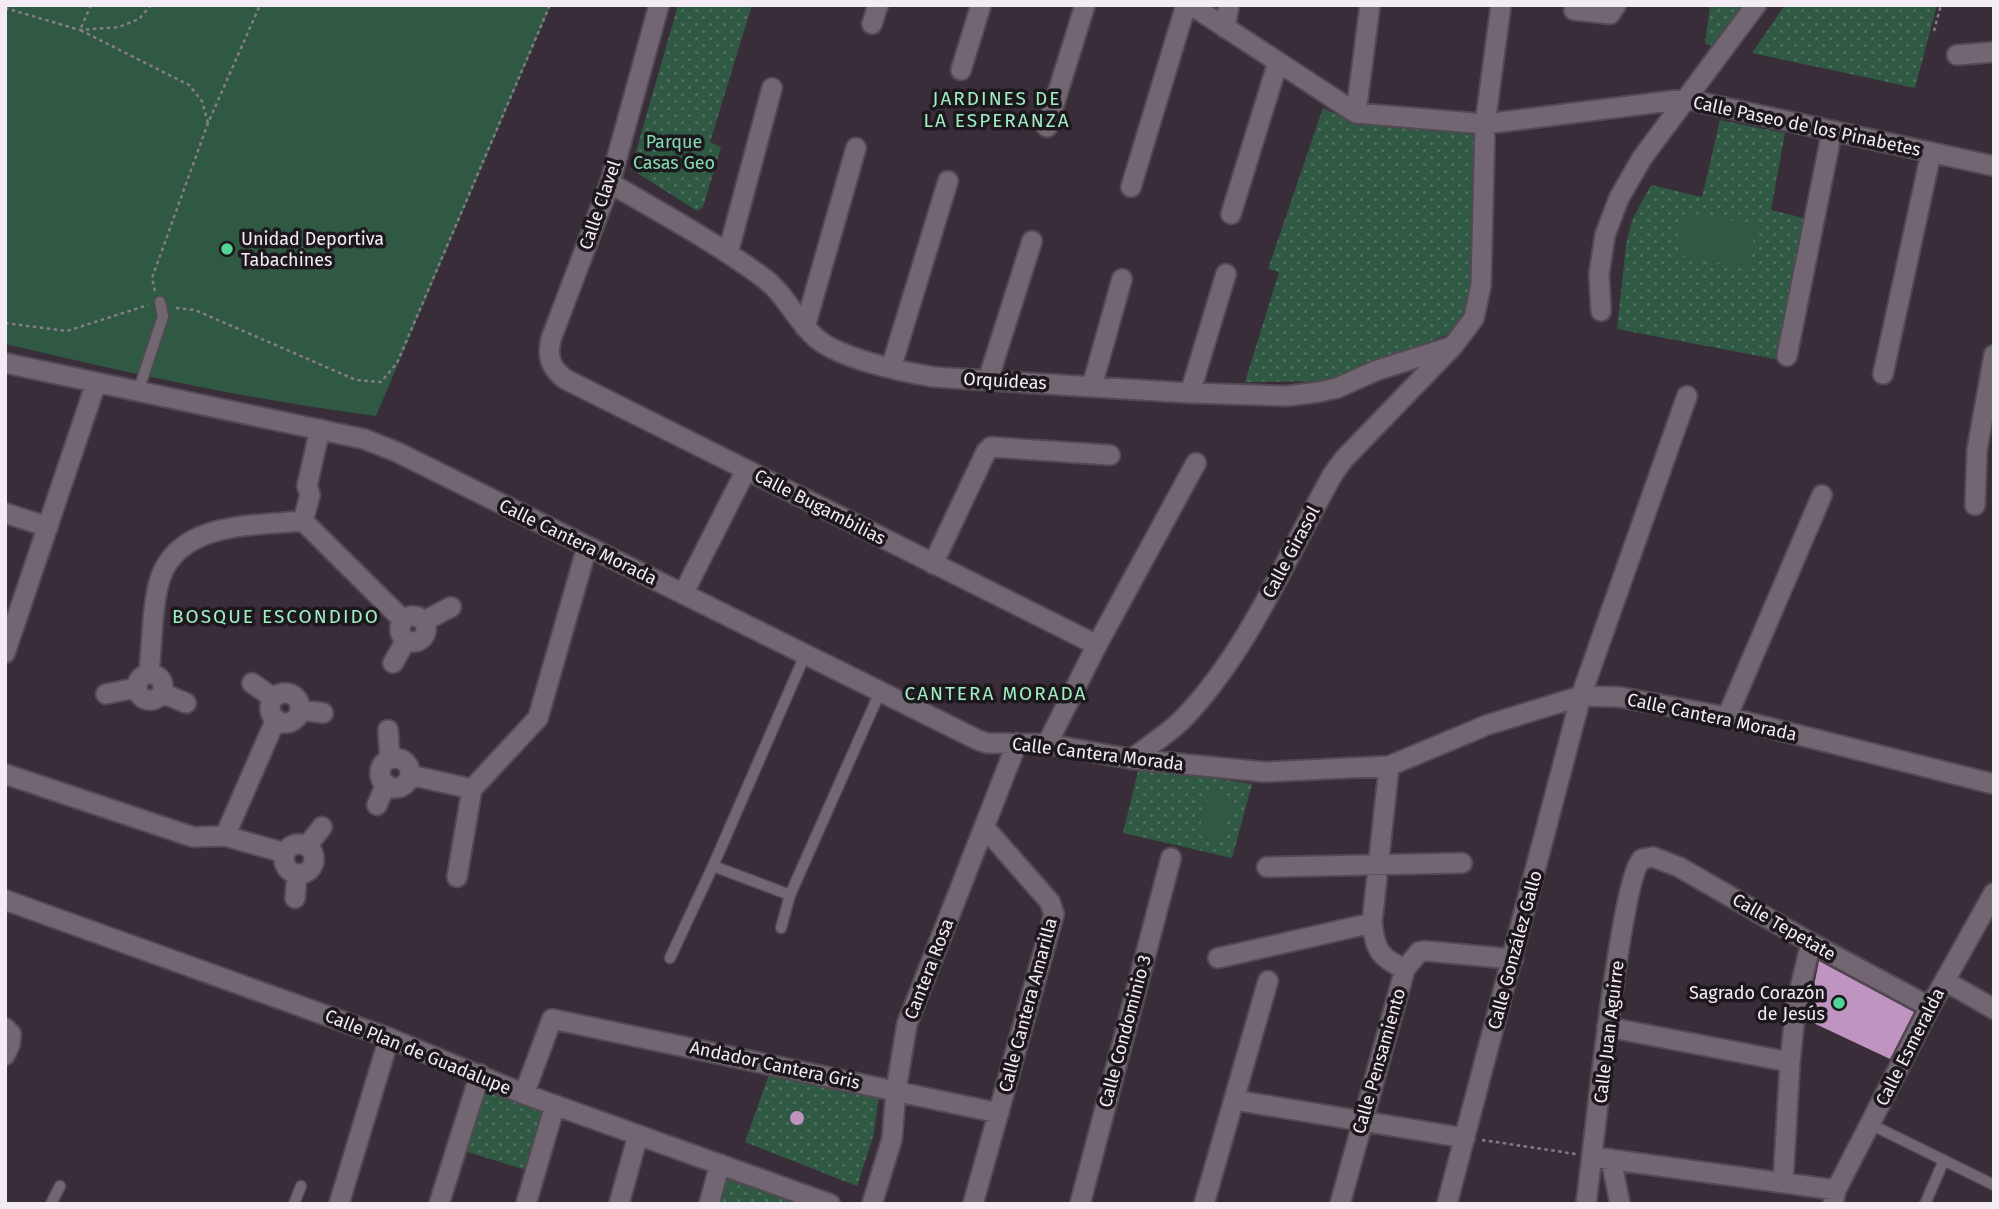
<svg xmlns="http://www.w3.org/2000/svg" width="1999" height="1209" font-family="'Fira Sans',sans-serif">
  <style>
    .green { fill: url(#green-dots) }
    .pitch { fill: #2f5943 }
    .building { fill: #bf94c0 }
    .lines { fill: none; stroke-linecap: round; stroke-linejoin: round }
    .service-casing { stroke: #534953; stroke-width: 13 }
    .minor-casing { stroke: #534953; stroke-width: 23 }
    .path { stroke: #867c86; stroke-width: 2.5; stroke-dasharray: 3.5 3.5; stroke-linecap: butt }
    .service { stroke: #726673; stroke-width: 10 }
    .minor { stroke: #726673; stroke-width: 19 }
    .poi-dot { fill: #52d397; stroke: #1d181d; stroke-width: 2.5 }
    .labels { text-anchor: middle; stroke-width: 7; stroke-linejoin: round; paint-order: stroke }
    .street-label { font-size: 18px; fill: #f4ecf4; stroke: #1d181d }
    .park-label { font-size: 18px; fill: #83ddae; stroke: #1d181d }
    .poi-label { font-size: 18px; fill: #f4ecf4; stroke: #1d181d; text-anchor: start }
    .neighbourhood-label { font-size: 19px; letter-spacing: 2px; fill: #9fefc3; stroke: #1d181d }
  </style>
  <defs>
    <pattern id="green-dots" width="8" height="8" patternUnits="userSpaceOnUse" patternTransform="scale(1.75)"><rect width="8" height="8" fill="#2f5943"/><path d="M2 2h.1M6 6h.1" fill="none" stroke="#4e715f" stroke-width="1.8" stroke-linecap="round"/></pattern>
  </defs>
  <rect width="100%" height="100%" fill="#392d39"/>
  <path class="green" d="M678 5H752L710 142 721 147 703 207 697 211 631 169Z
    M1710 5H1749L1718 47 1705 44Z
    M1785 5H1937L1915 88 1752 53Z
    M1323 108 1349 120 1478 133 1473 307 1451 333 1329 381 1245 382 1279 272 1268 269Z
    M1720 120 1785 133 1771 210 1808 219 1780 360 1617 329 1626 245 1632 220 1651 185 1702 197Z
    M1139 767 1252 784 1232 858 1123 833Z
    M774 1060 881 1078 874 1134 857 1186 745 1142Z
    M482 1091 544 1110 526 1170 464 1151Z
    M729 1172 790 1194 787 1204H719Z"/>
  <path class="pitch" d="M5 5H551L376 416C251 400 128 373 5 344Z
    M1685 212 1756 225 1749 268 1678 255Z
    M1209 791 1233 797 1222 841 1198 835Z"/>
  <path class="building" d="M1819 961 1914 1012 1890 1059 1807 1020Z
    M790 1118a7 7 0 1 1 14 0a7 7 0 1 1-14 0Z"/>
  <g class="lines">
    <g class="service-casing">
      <path id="service" d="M138 392 163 316 160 302
        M805 655 713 866 790 895 880 692
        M781 928 790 895
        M670 958 713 866
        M1870 1124 1994 1185
        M51 1204 60 1186
        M294 1204 301 1186
        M1925 1204 1944 1160"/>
    </g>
    <g class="minor-casing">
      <path id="minor" d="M659 5 610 183 551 339C547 357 550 367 565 379L1097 645
        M1191 5 1356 113 1485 124 1686 99 1994 166
        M1574 10 1610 14 1616 5
        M872 24 878 5
        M1225 28 1229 5
        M1957 55 1994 52
        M961 70 981 5
        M1356 113 1370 5
        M1047 127 1085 5
        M610 183C661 213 713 241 761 276 784 292 794 317 814 336 836 358 903 372 934 377L1190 393 1287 396 1319 392 1337 388 1375 371 1453 346
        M1131 187 1186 5
        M1231 214 1278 62
        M728 253 772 88
        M1601 311 1599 274 1605 235 1619 198 1642 158 1756 5
        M805 327 856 148
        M1787 356 1832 131
        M5 363 364 439 397 452 978 740 987 743 1047 744 1132 759 1265 772 1389 766 1487 725 1581 696 1620 697 1727 717 1994 784
        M891 368 948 181
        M1883 374 1931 153
        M988 380 1032 241
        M1092 386 1122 279
        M1190 393 1226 274
        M1975 505 1977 450 1994 355
        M5 513 48 527
        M303 521 403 620
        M303 521 310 495 307 486 320 429
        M933 564 986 452 991 447 1110 455
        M683 594 746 470
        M400 629a13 13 0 1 1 26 0a13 13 0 1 1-26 0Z
        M424 621 451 607
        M5 653 96 383
        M393 663 406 640
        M149 673C152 645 152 601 161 576 182 521 255 526 303 521
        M137 687a13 13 0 1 1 26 0a13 13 0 1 1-26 0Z
        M252 683 273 698
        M162 693 186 703
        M270 708a15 15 0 1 1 30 0a15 15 0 1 1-30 0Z
        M106 694 136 688
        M301 710 323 713
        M1727 717 1822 495
        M388 730 390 759
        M1047 744 1097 645 1196 463
        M380 773a15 15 0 1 1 30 0a15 15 0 1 1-30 0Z
        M1132 759C1148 746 1168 734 1183 719 1250 649 1286 557 1333 474L1344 459 1453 346 1474 318 1481 285 1485 124 1501 5
        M1389 766 1372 923C1375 950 1380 958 1405 969
        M5 774 193 837 225 836 285 853
        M410 775 472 789
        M472 789 538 718 587 547
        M377 805 386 784
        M225 836 276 719
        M284 859a15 15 0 1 1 30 0a15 15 0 1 1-30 0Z
        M307 846 322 827
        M1267 867 1462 863
        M457 877 472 789
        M295 898 297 874
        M5 900 389 1038 524 1094 830 1204
        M1218 958 1372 923
        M1945 981 1994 1009
        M1607 1027 1790 1062
        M5 1028 11 1034 10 1044 5 1055
        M524 1094 552 1019 999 1113
        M1234 1100 1465 1138
        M1593 1157 1836 1190
        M1611 1159 1620 1204
        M1783 1183 1790 1062 1796 1005 1811 943
        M339 1204 389 1038
        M439 1204 480 1074
        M526 1204 555 1105
        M619 1204 638 1135
        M709 1204 720 1164
        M872 1204 892 1139 896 1090 907 1024 1017 743
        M973 1204 1054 914 1050 902 985 828
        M1080 1204 1171 858
        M1204 1204 1268 981
        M1340 1204 1405 969 1419 952 1426 951 1513 959
        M1447 1204 1581 696 1687 396
        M1586 1204C1593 1155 1620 879 1642 859L1653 857 1679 867 1811 943 1930 1007
        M1833 1204 1836 1190 1930 1007 1994 893"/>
    </g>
    <path class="path" d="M91 5 80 30 189 85 202 101 208 123
      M5 8 80 30 119 27 139 19 151 5
      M1934 31 1941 5
      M155 291 152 278 208 123 260 5
      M176 308 195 310 356 380 381 382 397 363 550 5
      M5 323 67 331 148 305
      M1482 1140 1576 1154"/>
    <use href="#service" class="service"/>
    <use href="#minor" class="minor"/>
  </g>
  <g class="poi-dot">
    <circle cx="227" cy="249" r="7"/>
    <circle cx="1839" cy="1003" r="7"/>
  </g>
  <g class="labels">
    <g class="street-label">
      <text transform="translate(1807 126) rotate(12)" y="6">Calle Paseo de los Pinabetes</text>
      <text transform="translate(600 205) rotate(-71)" y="6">Calle Clavel</text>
      <text transform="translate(1005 381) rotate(3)" y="6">Orquídeas</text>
      <text transform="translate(820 507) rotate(27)" y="6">Calle Bugambilias</text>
      <text transform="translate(578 542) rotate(26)" y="6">Calle Cantera Morada</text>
      <text transform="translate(1291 552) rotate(-62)" y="6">Calle Girasol</text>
      <text transform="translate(1712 717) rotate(12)" y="6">Calle Cantera Morada</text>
      <text transform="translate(1098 754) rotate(7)" y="6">Calle Cantera Morada</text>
      <text transform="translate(1784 927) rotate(30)" y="6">Calle Tepetate</text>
      <text transform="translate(1515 950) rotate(-75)" y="6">Calle González Gallo</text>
      <text transform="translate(929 969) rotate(-69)" y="6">Cantera Rosa</text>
      <text transform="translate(1028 1005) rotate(-75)" y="6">Calle Cantera Amarilla</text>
      <text transform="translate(1125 1031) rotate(-75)" y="6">Calle Condominio 3</text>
      <text transform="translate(1609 1032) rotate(-83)" y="6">Calle Juan Aguirre</text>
      <text transform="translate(1910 1047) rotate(-63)" y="6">Calle Esmeralda</text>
      <text transform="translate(418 1052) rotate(22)" y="6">Calle Plan de Guadalupe</text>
      <text transform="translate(1379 1061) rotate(-74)" y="6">Calle Pensamiento</text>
      <text transform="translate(775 1065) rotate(12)" y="6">Andador Cantera Gris</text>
    </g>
    <g class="park-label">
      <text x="674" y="148">Parque<tspan x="674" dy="21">Casas Geo</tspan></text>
    </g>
    <g class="poi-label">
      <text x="241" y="245">Unidad Deportiva<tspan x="241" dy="21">Tabachines</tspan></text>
      <text x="1825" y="999" text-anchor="end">Sagrado Corazón<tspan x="1825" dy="21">de Jesús</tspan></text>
    </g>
    <g class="neighbourhood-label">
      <text x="997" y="105">JARDINES DE<tspan x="997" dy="22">LA ESPERANZA</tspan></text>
      <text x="276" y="623">BOSQUE ESCONDIDO</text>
      <text x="996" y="700">CANTERA MORADA</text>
    </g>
  </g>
  <rect width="1999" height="1209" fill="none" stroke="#f4ecf4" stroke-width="14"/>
</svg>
